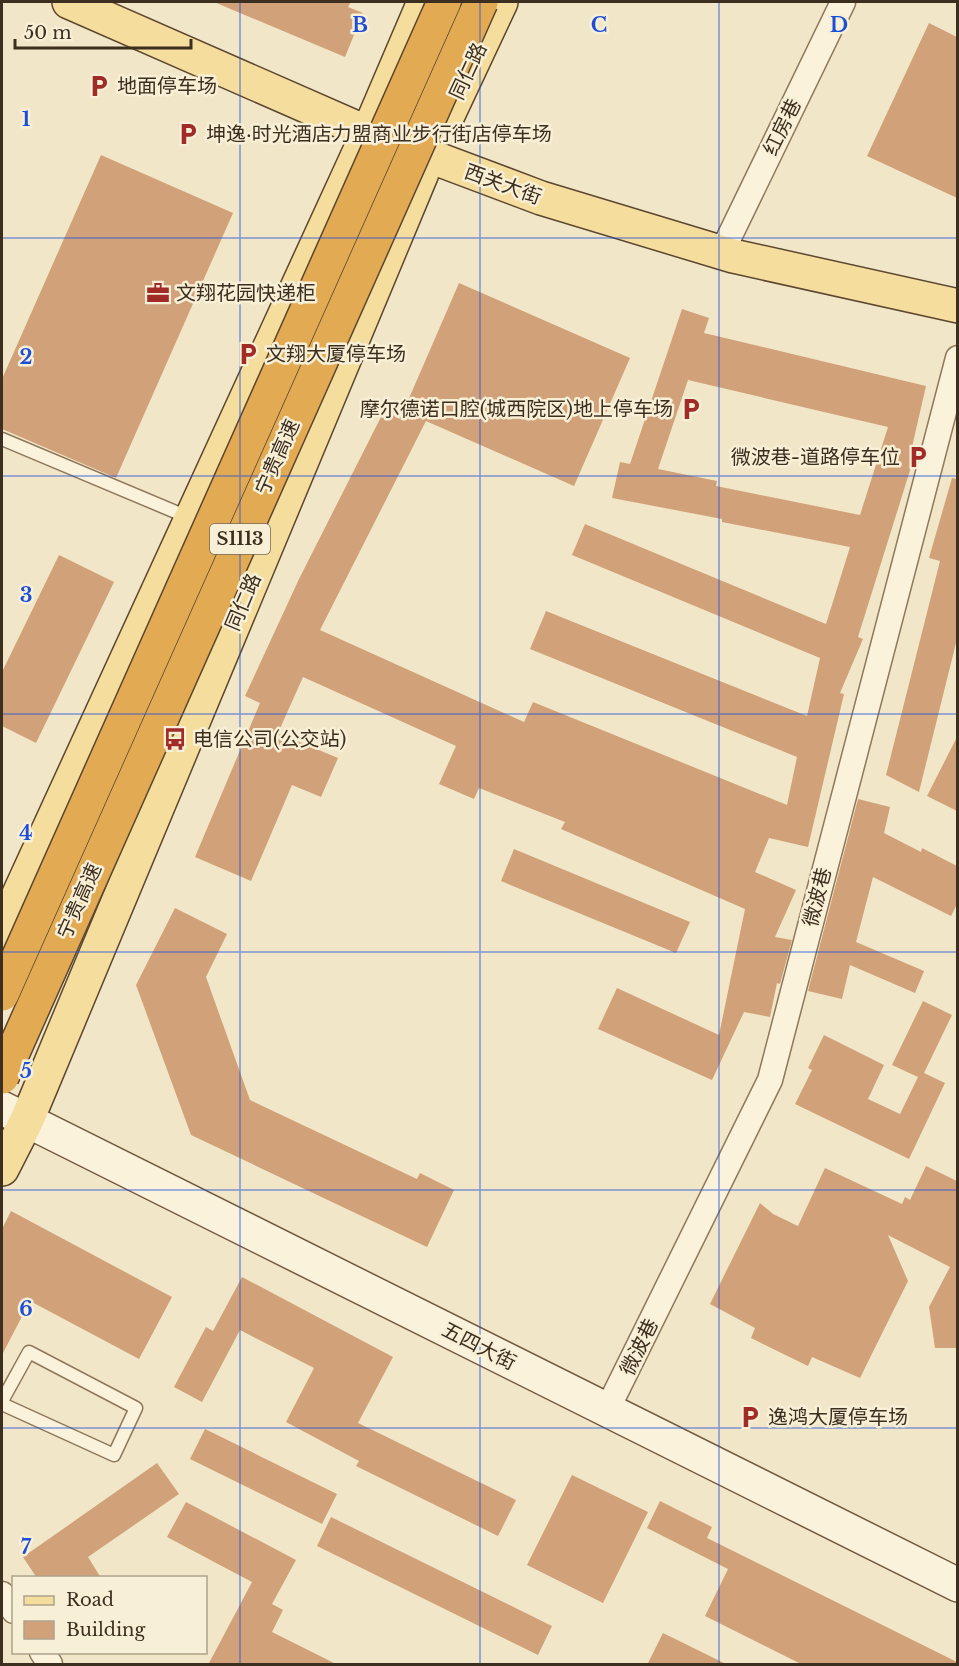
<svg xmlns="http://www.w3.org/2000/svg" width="959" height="1666" font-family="'Libre Baskerville','Noto Sans SC',serif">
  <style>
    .building { fill: #d1a27a; fill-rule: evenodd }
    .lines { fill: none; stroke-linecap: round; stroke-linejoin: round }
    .lane-casing { stroke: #8e785b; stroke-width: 15 }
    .street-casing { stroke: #8e785b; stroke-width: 27 }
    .secondary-casing { stroke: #70593e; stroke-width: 36 }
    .primary-casing { stroke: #5c462f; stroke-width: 36 }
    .lane { stroke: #fbf2db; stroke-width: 12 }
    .street { stroke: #fbf2db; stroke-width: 24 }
    .secondary { stroke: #fbf2db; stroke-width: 33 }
    .primary { stroke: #f5dd9d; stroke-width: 33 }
    .highway-bridge-casing { stroke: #5c462f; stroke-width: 36; stroke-linecap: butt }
    .highway-bridge { stroke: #e3aa54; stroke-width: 33 }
    .grid { fill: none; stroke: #1d4ed8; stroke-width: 1.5; stroke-opacity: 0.55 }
    .labels { text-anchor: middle; stroke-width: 5; stroke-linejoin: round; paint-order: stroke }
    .shield { fill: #f8efd7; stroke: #756956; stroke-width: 1.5 }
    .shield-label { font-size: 18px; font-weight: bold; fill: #3d2f1f }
    .street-label { font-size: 20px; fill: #3d2f1f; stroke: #f8efd7 }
    .poi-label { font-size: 20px; fill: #3d2f1f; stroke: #f8efd7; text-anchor: start }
    .grid-label { font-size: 20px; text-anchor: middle; font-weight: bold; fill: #1d4ed8; stroke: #f8efd7; stroke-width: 5; stroke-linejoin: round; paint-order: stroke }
  </style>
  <rect width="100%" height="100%" fill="#f1e6c7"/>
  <path class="building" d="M214 2H351L348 7 363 13 345 57Z
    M929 23 957 37V198L867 156Z
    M101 155 233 213 116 478 2 429V379Z
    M459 283 630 358 574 486 426 421 320 630 524 722 533 702 787 805 797 757 530 649 546 611 807 716 820 658 572 555 585 524 826 624 850 547 722 522V519L612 498 620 462 630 464 682 309 709 318 704 333 926 386 912 447 917 448 858 637 863 639 840 693 844 694 808 847 769 838 755 872 796 890 775 937 792 940 780 984 777 983 770 1017 744 1012 712 1080 598 1029 617 988 719 1035 745 909 561 829 565 822 479 788 474 799 439 784 456 746 303 677 278 733 338 758 321 797 292 785 251 881 195 857 260 703 245 696 299 579 384 411 400 419ZM688 380 888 427 860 515 716 486 717 481 658 469Z
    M952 478 957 479V639L919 792 886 775 940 561 929 558Z
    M59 555 114 582 36 743 2 726V672Z
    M957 737V811L927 796Z
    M858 799 890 807 884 833 921 852 922 848 957 866V904L951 916 873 877 856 942 924 971 915 993 850 965 842 999 808 991Z
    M514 849 690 922 676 953 501 881Z
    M175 908 227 934 206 977 250 1100 417 1179 420 1173 454 1190 427 1247 191 1135 136 985Z
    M923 1001 952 1015 924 1073 945 1083 909 1159 795 1104 812 1070 808 1068 824 1035 884 1065 868 1099 900 1114 918 1077 892 1065Z
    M926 1166 957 1181V1348H935L929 1307 950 1267 888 1235 908 1281 860 1378 812 1357 808 1366 751 1338 755 1328 710 1304 760 1203 773 1214 798 1226 825 1168 902 1204 905 1197 910 1200Z
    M11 1211 172 1297 139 1359 30 1301 2 1355V1229Z
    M242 1277 393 1357 358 1423 516 1500 498 1536 356 1466 359 1461 286 1422 314 1368 240 1330 202 1402 174 1387 206 1327 213 1331Z
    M205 1429 337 1494 322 1524 190 1459Z
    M157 1463 179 1494 88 1557 101 1578H37L23 1557Z
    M572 1475 648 1512 603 1603 527 1565Z
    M660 1501 712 1527 707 1538 957 1662V1665H803L705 1616 728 1569 647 1528Z
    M186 1502 296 1560 272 1604 283 1610 272 1632 338 1665H208L252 1582 167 1537Z
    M331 1517 552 1626 538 1655 317 1546Z
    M663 1633 728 1665H647Z"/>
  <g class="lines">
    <g class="lane-casing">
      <path id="lane" d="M2 439 190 518
        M2 1401 29 1352 136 1408 114 1455 2 1404"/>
    </g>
    <g class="street-casing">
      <path id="street" d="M722 252 843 2
        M607 1410 770 1080 958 358
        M2 1594 14 1611
        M42 1652 50 1664"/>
    </g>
    <g class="secondary-casing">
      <path id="secondary" d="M2 1108 958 1585"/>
    </g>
    <g class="primary-casing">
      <path id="primary" d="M69 2 368 133 541 198 733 256 958 306
        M448 115 501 2
        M2 931 368 133 424 2
        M2 1169 27 1120 422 173"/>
    </g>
    <use href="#lane" class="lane"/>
    <use href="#street" class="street"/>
    <use href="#secondary" class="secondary"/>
    <use href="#primary" class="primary"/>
    <g class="highway-bridge-casing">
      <path id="highway-bridge" d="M2 994 444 2
        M2 1077 481 2"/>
    </g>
    <use href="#highway-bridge" class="highway-bridge"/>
  </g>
  <path class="grid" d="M240 2V1664M480 2V1664M719 2V1664M2 238H958M2 476H958M2 714H958M2 952H958M2 1190H958M2 1428H958"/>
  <defs>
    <g id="parking-bare" transform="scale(1.8)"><path d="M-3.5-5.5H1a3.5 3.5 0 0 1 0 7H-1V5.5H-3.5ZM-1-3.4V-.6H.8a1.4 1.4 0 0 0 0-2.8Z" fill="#a02b27" stroke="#f8efd7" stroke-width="2.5" paint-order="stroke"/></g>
    <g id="office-bare" transform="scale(1.8)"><path d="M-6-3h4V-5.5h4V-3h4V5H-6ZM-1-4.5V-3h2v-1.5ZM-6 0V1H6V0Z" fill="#a02b27" stroke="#f8efd7" stroke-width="2.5" paint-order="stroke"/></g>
    <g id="bus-bare" transform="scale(1.8)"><path d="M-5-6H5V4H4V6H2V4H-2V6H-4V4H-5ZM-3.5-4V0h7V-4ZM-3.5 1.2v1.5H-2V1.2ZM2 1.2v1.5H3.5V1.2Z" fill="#a02b27" stroke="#f8efd7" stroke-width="2.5" paint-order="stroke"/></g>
  </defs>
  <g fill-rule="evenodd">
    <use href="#parking-bare" x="99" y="86"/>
    <use href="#parking-bare" x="188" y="134"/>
    <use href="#office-bare" x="158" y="293"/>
    <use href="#parking-bare" x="248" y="354"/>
    <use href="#parking-bare" x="691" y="409"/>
    <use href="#parking-bare" x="918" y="457"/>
    <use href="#bus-bare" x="175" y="739"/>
    <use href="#parking-bare" x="750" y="1417"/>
  </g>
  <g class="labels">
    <rect class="shield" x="210" y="524" width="60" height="30" rx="4.5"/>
    <g class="shield-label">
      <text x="240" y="545">S1113</text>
    </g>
    <g class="street-label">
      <text transform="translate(468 71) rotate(-65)" y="7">同仁路</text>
      <text transform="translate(782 127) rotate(-64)" y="7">红房巷</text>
      <text transform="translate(503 184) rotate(20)" y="7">西关大街</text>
      <text transform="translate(277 457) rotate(-66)" y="7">宁贵高速</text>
      <text transform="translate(243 602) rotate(-67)" y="7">同仁路</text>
      <text transform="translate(817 897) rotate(-76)" y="7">微波巷</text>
      <text transform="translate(79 901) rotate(-66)" y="7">宁贵高速</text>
      <text transform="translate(479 1346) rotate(27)" y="7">五四大街</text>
      <text transform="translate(639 1347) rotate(-64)" y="7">微波巷</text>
    </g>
    <g class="poi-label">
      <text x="117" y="93">地面停车场</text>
      <text x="206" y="141">坤逸·时光酒店力盟商业步行街店停车场</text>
      <text x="176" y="300">文翔花园快递柜</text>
      <text x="266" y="361">文翔大厦停车场</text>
      <text x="673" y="416" text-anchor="end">摩尔德诺口腔(城西院区)地上停车场</text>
      <text x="900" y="464" text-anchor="end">微波巷-道路停车位</text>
      <text x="193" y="746">电信公司(公交站)</text>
      <text x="768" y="1424">逸鸿大厦停车场</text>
    </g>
  </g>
  <g class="grid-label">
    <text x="360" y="32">B</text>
    <text x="599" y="32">C</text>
    <text x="839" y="32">D</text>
    <text x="26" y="126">1</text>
    <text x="26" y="364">2</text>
    <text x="26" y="602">3</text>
    <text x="26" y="840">4</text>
    <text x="26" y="1078">5</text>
    <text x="26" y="1316">6</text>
    <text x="26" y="1554">7</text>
  </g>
  <rect width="959" height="1666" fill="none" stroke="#3d2f1f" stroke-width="6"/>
  <rect x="12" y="1576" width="195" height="78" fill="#f8efd7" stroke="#ada28d" stroke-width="1.5"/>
  <rect x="24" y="1596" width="30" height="9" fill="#f5dd9d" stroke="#ada28d" stroke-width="1.5"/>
  <text x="66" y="1606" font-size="18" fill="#3d2f1f">Road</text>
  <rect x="24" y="1621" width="30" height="18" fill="#d1a27a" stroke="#ada28d" stroke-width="1.5"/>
  <text x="66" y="1636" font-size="18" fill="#3d2f1f">Building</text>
  <path d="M15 39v9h176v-9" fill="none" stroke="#3d2f1f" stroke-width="3"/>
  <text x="24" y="39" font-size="18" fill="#3d2f1f" stroke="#f8efd7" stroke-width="4.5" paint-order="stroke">50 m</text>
</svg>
